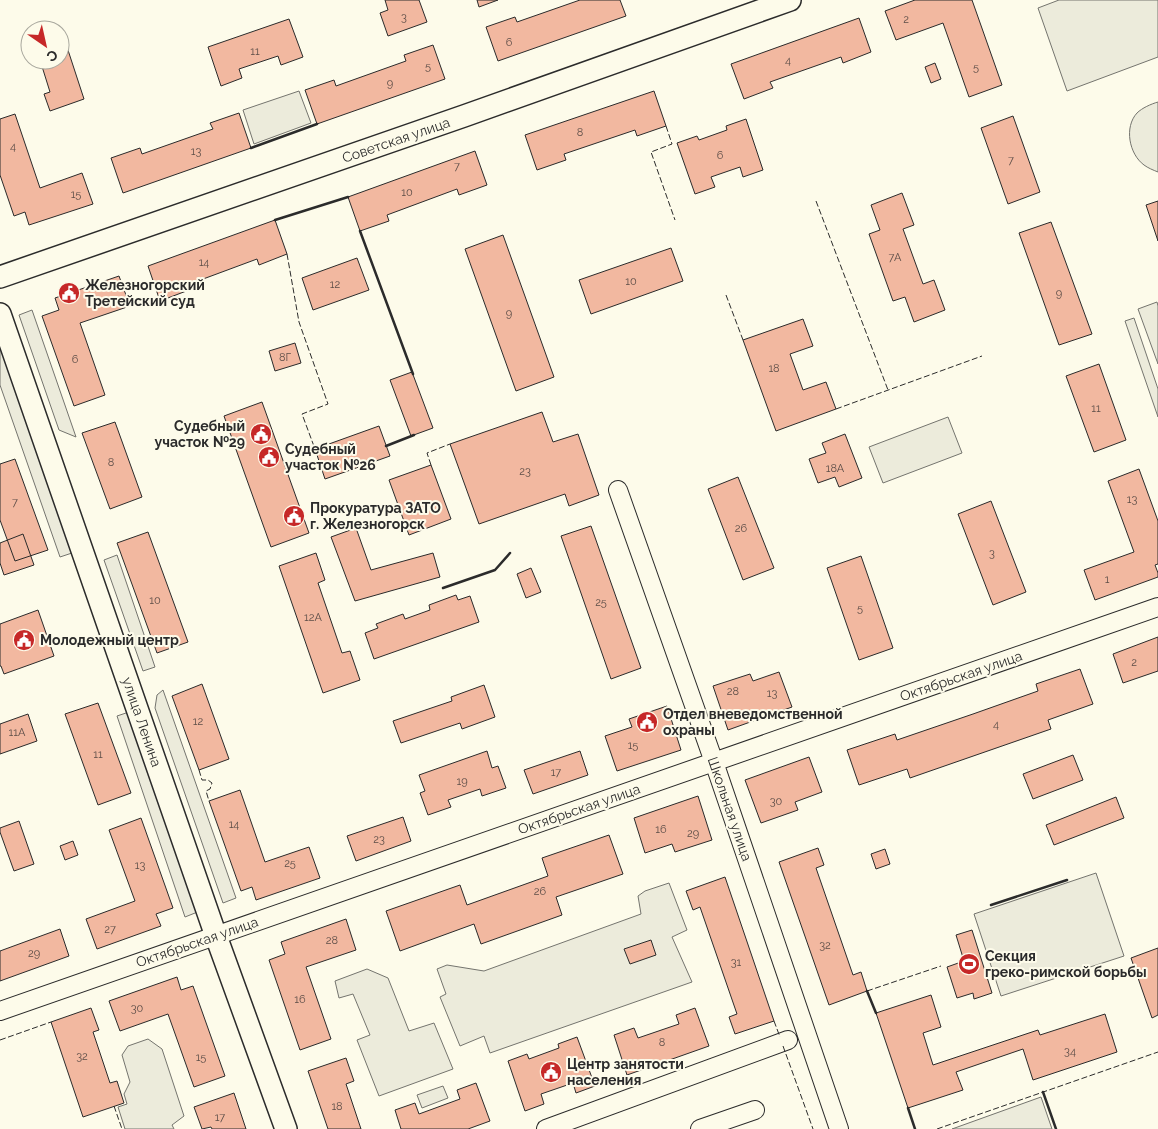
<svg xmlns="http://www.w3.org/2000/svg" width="1158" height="1129" font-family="Raleway,sans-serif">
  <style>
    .green { fill: #ecebdb; stroke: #74746e }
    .building { fill: #f2b8a0; stroke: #2b2b2b }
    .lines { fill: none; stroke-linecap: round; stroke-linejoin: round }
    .minor-casing { stroke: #2b2b2b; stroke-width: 20 }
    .major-casing { stroke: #2b2b2b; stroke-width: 24 }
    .minor { stroke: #fdfbea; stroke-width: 18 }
    .major { stroke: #fdfbea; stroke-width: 21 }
    .fence { stroke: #2b2b2b; stroke-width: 1; stroke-dasharray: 6 2.5; stroke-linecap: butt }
    .wall { stroke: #2b2b2b; stroke-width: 2.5 }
    .labels { text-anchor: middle; stroke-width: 4; stroke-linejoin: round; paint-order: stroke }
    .number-label { font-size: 11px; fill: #5d4e48 }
    .street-label { font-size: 14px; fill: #2b2b2b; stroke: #fdfbea }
    .poi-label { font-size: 14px; font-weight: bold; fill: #2b2b2b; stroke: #fdfbea; text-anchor: start }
  </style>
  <rect width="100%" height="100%" fill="#fdfbea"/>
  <path class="green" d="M1059 0H1158V57L1067 91 1038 8Z
    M299 91 311 123 254 144 243 110Z
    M1158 102V172C1153 170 1148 168 1144 165 1129 154 1124 127 1137 113 1142 108 1151 104 1158 102Z
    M1157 302 1158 306V364L1138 309Z
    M32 310 76 437 59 430 19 315Z
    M1134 318 1158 389V417L1125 321Z
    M0 328 78 551 60 557 0 385Z
    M948 417 962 453 883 483 869 447Z
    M117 555 155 667 143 671 104 560Z
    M163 690 236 898 223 903 155 708 157 695Z
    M132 711 200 911 185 917 117 716Z
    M1096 873 1124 956 1001 996 974 914Z
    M669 883 687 930 672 937 692 982 490 1053 484 1036 460 1046 440 997 446 994 437 969 447 965 484 971 641 914 638 896 645 891Z
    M367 969 388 978 409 1031 434 1023 453 1069 379 1096 357 1040 370 1035 353 994 339 998 335 981Z
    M148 1039 162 1049 184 1116 172 1125 174 1129H125L118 1107 127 1104 124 1094 130 1082 122 1055 128 1046Z
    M443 1086 448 1098 422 1108 417 1095Z
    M1041 1097 1052 1129H952Z"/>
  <path class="building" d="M385 0H419L427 22 388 36 380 13 388 10Z
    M477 0H498L479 7Z
    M580 0H620L626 16 498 61 486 27 515 17 517 22Z
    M915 0H972L1002 85 969 97 943 23 896 40 885 11Z
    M859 18 871 52 843 63 841 57 770 82 773 88 744 99 731 64Z
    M289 19 303 57 281 65 278 56 239 69 242 78 221 86 208 47Z
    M66 44 84 99 50 111 44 94 50 92 40 60H60V46Z
    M433 45 445 79 317 124 305 90 334 80 336 86 406 61 404 55Z
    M935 63 941 79 931 83 925 67Z
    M654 91 666 126 637 136 635 130 564 154 566 160 537 170 525 135Z
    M239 113 251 148 123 193 111 158 140 148 142 154 213 129 210 123Z
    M15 114 40 188 82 173 93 204 29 225 25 212 14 216 0 175V119Z
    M1013 116 1040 192 1008 204 981 128Z
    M746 119 763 170 743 177 740 167 711 177 715 187 695 194 677 143 697 136 699 140 727 130 726 126Z
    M475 151 487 185 459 195 457 189 387 215 389 221 360 231 348 197Z
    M902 193 914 225 903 229 923 284 934 280 945 310 914 322 905 297 893 301 869 234 880 230 871 205Z
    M1158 201V241L1146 205Z
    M275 220 287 254 259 265 257 259 187 285 189 290 160 301 148 266Z
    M1051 222 1092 334 1059 345 1019 233Z
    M503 235 554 377 516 391 465 249Z
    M671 248 683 281 591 314 579 280Z
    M357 258 369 290 313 310 302 278Z
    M119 276 130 306 80 323 105 395 74 406 42 316 59 310 55 298Z
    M803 319 813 346 790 354 803 390 826 382 836 409 776 431 743 340Z
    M295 343 301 363 275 371 269 351Z
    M1099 364 1126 440 1094 452 1066 376Z
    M412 372 433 428 411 436 390 380Z
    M262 402 309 533 271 547 224 416Z
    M542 412 553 442 578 434 599 495 569 506 565 494 479 524 450 444Z
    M115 422 142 497 110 509 82 433Z
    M379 426 390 456 325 479 315 449Z
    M845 434 862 478 839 487 835 477 818 483 809 459 826 453 822 443Z
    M15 459 48 550 15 561 0 520V464Z
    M431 465 451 519 409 535 389 480Z
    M1139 469 1158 521V564L1155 565 1158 573V577L1095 600 1084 570 1134 552 1108 481Z
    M738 477 774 568 743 580 708 489Z
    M991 501 1026 592 993 605 958 514Z
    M591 526 641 668 611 679 561 536Z
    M356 528 371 570 433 553 440 577 355 601 331 537Z
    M148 532 188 642 157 653 117 543Z
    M23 534 34 565 4 575 0 563V543Z
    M316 553 325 580 318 583 342 653 350 651 360 680 323 693 279 566Z
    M861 556 893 648 859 660 827 568Z
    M531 568 541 592 526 598 517 574Z
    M456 595 458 600 470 596 479 622 374 659 365 633 378 628 376 624 403 614 405 619 430 610 429 605Z
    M38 610 54 656 4 674 1 666H0V624Z
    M1158 637V671L1123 683 1113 654Z
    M1080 669 1093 704 1048 720 1051 729 910 778 907 769 859 785 847 750 895 734 897 740 973 714 1038 691 1036 684Z
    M779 672 792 707 728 730 713 686 750 674 753 681Z
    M202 684 229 759 199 770 172 696Z
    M484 685 495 717 462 729 460 723 401 743 393 721 452 701 451 697Z
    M98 703 131 793 98 805 65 714Z
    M667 706 681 750 617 771 605 736 632 727 629 719Z
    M28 714 37 741 0 754V724Z
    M487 751 492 768 498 766 506 788 482 796 480 789 448 800 451 807 428 815 420 793 425 791 419 775Z
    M580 751 588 775 533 794 524 770Z
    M1073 755 1083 780 1033 799 1023 774Z
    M809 757 822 792 795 802 798 810 761 823 745 780Z
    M240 790 265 862 309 847 320 878 256 900 252 887 241 891 209 801Z
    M698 796 712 840 675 852 672 844 645 853 634 818Z
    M1116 797 1124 818 1054 845 1046 825Z
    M403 817 411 841 356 861 347 836Z
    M141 818 173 908 156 914 161 926 97 949 86 919 135 901 109 830Z
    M19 821 34 864 14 871 0 832V828Z
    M609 835 623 874 556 897 562 915 481 944 474 924 400 951 386 911 460 885 467 905 548 876 542 858Z
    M73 841 78 855 65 860 60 846Z
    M818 848 824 865 816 868 853 975 861 972 867 991 829 1005 779 862Z
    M885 849 890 864 876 869 871 854Z
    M725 877 774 1021 735 1034 729 1017 737 1014 700 907 693 910 686 891Z
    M346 919 356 950 306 967 331 1039 300 1050 269 960 285 954 281 942Z
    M60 929 69 956 0 981V951Z
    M972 930 992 993 974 999 973 993 957 998 947 967 964 961 956 935Z
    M651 940 656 955 630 964 624 949Z
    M1158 948V1015L1152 1018 1131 958Z
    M177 977 181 990 193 986 225 1076 194 1087 168 1014 120 1031 109 1001Z
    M931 995 941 1027 923 1033 933 1065 1038 1030 1040 1035 1105 1014 1117 1052 1033 1080 1023 1049 956 1072 963 1090 908 1108 876 1013Z
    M91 1008 99 1030 93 1032 110 1083 117 1081 124 1103 83 1117 51 1022Z
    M695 1008 709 1046 627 1075 614 1035 634 1028 638 1038 679 1024 676 1015Z
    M577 1037 595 1086 576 1093 573 1083 541 1094 544 1104 525 1111 508 1061 527 1054 529 1059 559 1048 558 1044Z
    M346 1058 354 1081 346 1084 361 1129H328L308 1071Z
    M476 1083 490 1121 468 1129H401L395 1110 415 1103 419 1114 460 1099 457 1090Z
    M234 1093 246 1129H212L211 1127 202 1129 194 1107Z"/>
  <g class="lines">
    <g class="minor-casing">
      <path id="minor" d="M618 490 714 762 839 1129
        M0 1011 1158 607
        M546 1129 788 1040
        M700 1129 755 1110"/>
    </g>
    <g class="major-casing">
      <path id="major" d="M0 277 464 116 790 0
        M0 314 216 936 286 1129"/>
    </g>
    <use href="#minor" class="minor"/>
    <use href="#major" class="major"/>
    <path class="fence" d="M666 126 672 144 651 152 675 220
      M816 201 888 390
      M287 254 299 322 328 404 302 414 315 449
      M726 295 743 340
      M836 409 982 356
      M431 465 427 453 450 444
      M199 770 202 780H208L212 783 210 789 206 791 209 801
      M867 991 941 966
      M774 1021 780 1037
      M0 1040 51 1022
      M783 1046 813 1129
      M114 1106 122 1129
      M937 1129 1158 1052"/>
    <path class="wall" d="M251 148 317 124
      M275 220 348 197
      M360 231 413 374
      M386 446 414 435
      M443 588 495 570 510 553
      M991 905 1067 880
      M867 991 876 1013
      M1043 1092 1056 1129
      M908 1108 915 1129"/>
  </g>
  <defs>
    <g id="civic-disc" transform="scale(1.125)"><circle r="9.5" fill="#c62828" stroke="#fdfbea"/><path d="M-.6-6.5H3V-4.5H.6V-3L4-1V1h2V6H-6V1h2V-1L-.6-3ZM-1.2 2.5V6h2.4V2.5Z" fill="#fff"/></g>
    <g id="stadium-disc" transform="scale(1.125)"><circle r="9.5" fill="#c62828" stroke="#fdfbea"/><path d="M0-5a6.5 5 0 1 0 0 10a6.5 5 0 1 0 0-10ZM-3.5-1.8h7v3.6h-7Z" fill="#fff"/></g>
  </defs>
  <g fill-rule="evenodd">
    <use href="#civic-disc" x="69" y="293"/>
    <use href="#civic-disc" x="261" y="434"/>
    <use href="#civic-disc" x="269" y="457"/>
    <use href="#civic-disc" x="294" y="516"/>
    <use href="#civic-disc" x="24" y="640"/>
    <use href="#civic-disc" x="647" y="722"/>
    <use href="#stadium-disc" x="969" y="964"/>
    <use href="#civic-disc" x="551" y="1072"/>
  </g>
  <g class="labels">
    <g class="number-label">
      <text x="404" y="21">3</text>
      <text x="906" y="23">2</text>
      <text x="509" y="46">6</text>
      <text x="255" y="55">11</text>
      <text x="788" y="64">4</text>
      <text x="428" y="70">5</text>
      <text x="976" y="71">5</text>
      <text x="390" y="87">9</text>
      <text x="580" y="136">8</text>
      <text x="13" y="150">4</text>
      <text x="196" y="155">13</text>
      <text x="720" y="159">6</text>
      <text x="1011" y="164">7</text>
      <text x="457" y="170">7</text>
      <text x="407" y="196">10</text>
      <text x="76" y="198">15</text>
      <text x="895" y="261">7А</text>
      <text x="204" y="266">14</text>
      <text x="631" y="285">10</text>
      <text x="335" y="288">12</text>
      <text x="1059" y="297">9</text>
      <text x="509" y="317">9</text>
      <text x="285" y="361">8Г</text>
      <text x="75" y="363">6</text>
      <text x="774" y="372">18</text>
      <text x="1096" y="412">11</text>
      <text x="111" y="466">8</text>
      <text x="835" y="472">18А</text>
      <text x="525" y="475">23</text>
      <text x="1132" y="503">13</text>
      <text x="15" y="506">7</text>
      <text x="741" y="532">26</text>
      <text x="992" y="557">3</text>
      <text x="1107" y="583">1</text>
      <text x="155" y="604">10</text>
      <text x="601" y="606">25</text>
      <text x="860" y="612">5</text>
      <text x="313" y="621">12А</text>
      <text x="1134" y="666">2</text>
      <text x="733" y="695">28</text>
      <text x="772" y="697">13</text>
      <text x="198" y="725">12</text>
      <text x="996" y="728">4</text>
      <text x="17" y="736">11А</text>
      <text x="633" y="749">15</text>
      <text x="98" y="758">11</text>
      <text x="556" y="776">17</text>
      <text x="462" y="785">19</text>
      <text x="776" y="805">30</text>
      <text x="234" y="828">14</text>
      <text x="661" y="833">16</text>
      <text x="693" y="837">29</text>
      <text x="379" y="843">23</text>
      <text x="290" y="867">25</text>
      <text x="140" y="869">13</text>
      <text x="540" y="895">26</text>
      <text x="110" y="933">27</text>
      <text x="332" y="944">28</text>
      <text x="825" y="949">32</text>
      <text x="34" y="957">29</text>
      <text x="736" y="966">31</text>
      <text x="300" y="1003">16</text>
      <text x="137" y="1012">30</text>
      <text x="662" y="1046">8</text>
      <text x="1070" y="1055">34</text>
      <text x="82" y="1060">32</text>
      <text x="201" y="1061">15</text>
      <text x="337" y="1110">18</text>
      <text x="220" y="1121">17</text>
    </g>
    <g class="street-label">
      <text transform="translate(396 140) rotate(-19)" y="5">Советская улица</text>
      <text transform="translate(961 676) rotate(-19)" y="5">Октябрьская улица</text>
      <text transform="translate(142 722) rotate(71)" y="5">улица Ленина</text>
      <text transform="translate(579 809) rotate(-19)" y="5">Октябрьская улица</text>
      <text transform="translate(730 809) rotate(71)" y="5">Школьная улица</text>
      <text transform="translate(197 942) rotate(-19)" y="5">Октябрьская улица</text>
    </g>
    <g class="poi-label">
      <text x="85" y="290">Железногорский<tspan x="85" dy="16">Третейский суд</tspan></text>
      <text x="245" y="431" text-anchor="end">Судебный<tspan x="245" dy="16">участок №29</tspan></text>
      <text x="285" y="454">Судебный<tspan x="285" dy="16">участок №26</tspan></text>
      <text x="310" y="513">Прокуратура ЗАТО<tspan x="310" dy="16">г. Железногорск</tspan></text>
      <text x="40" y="645">Молодежный центр</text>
      <text x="663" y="719">Отдел вневедомственной<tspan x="663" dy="16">охраны</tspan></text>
      <text x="985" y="961">Секция<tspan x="985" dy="16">греко-римской борьбы</tspan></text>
      <text x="567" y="1069">Центр занятости<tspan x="567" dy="16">населения</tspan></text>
    </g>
  </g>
  <g transform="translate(45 45) rotate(146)"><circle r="24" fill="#fdfbea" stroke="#a9a89e"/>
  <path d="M0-4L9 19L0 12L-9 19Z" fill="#c62828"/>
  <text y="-8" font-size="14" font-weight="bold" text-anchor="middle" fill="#2b2b2b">С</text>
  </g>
</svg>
